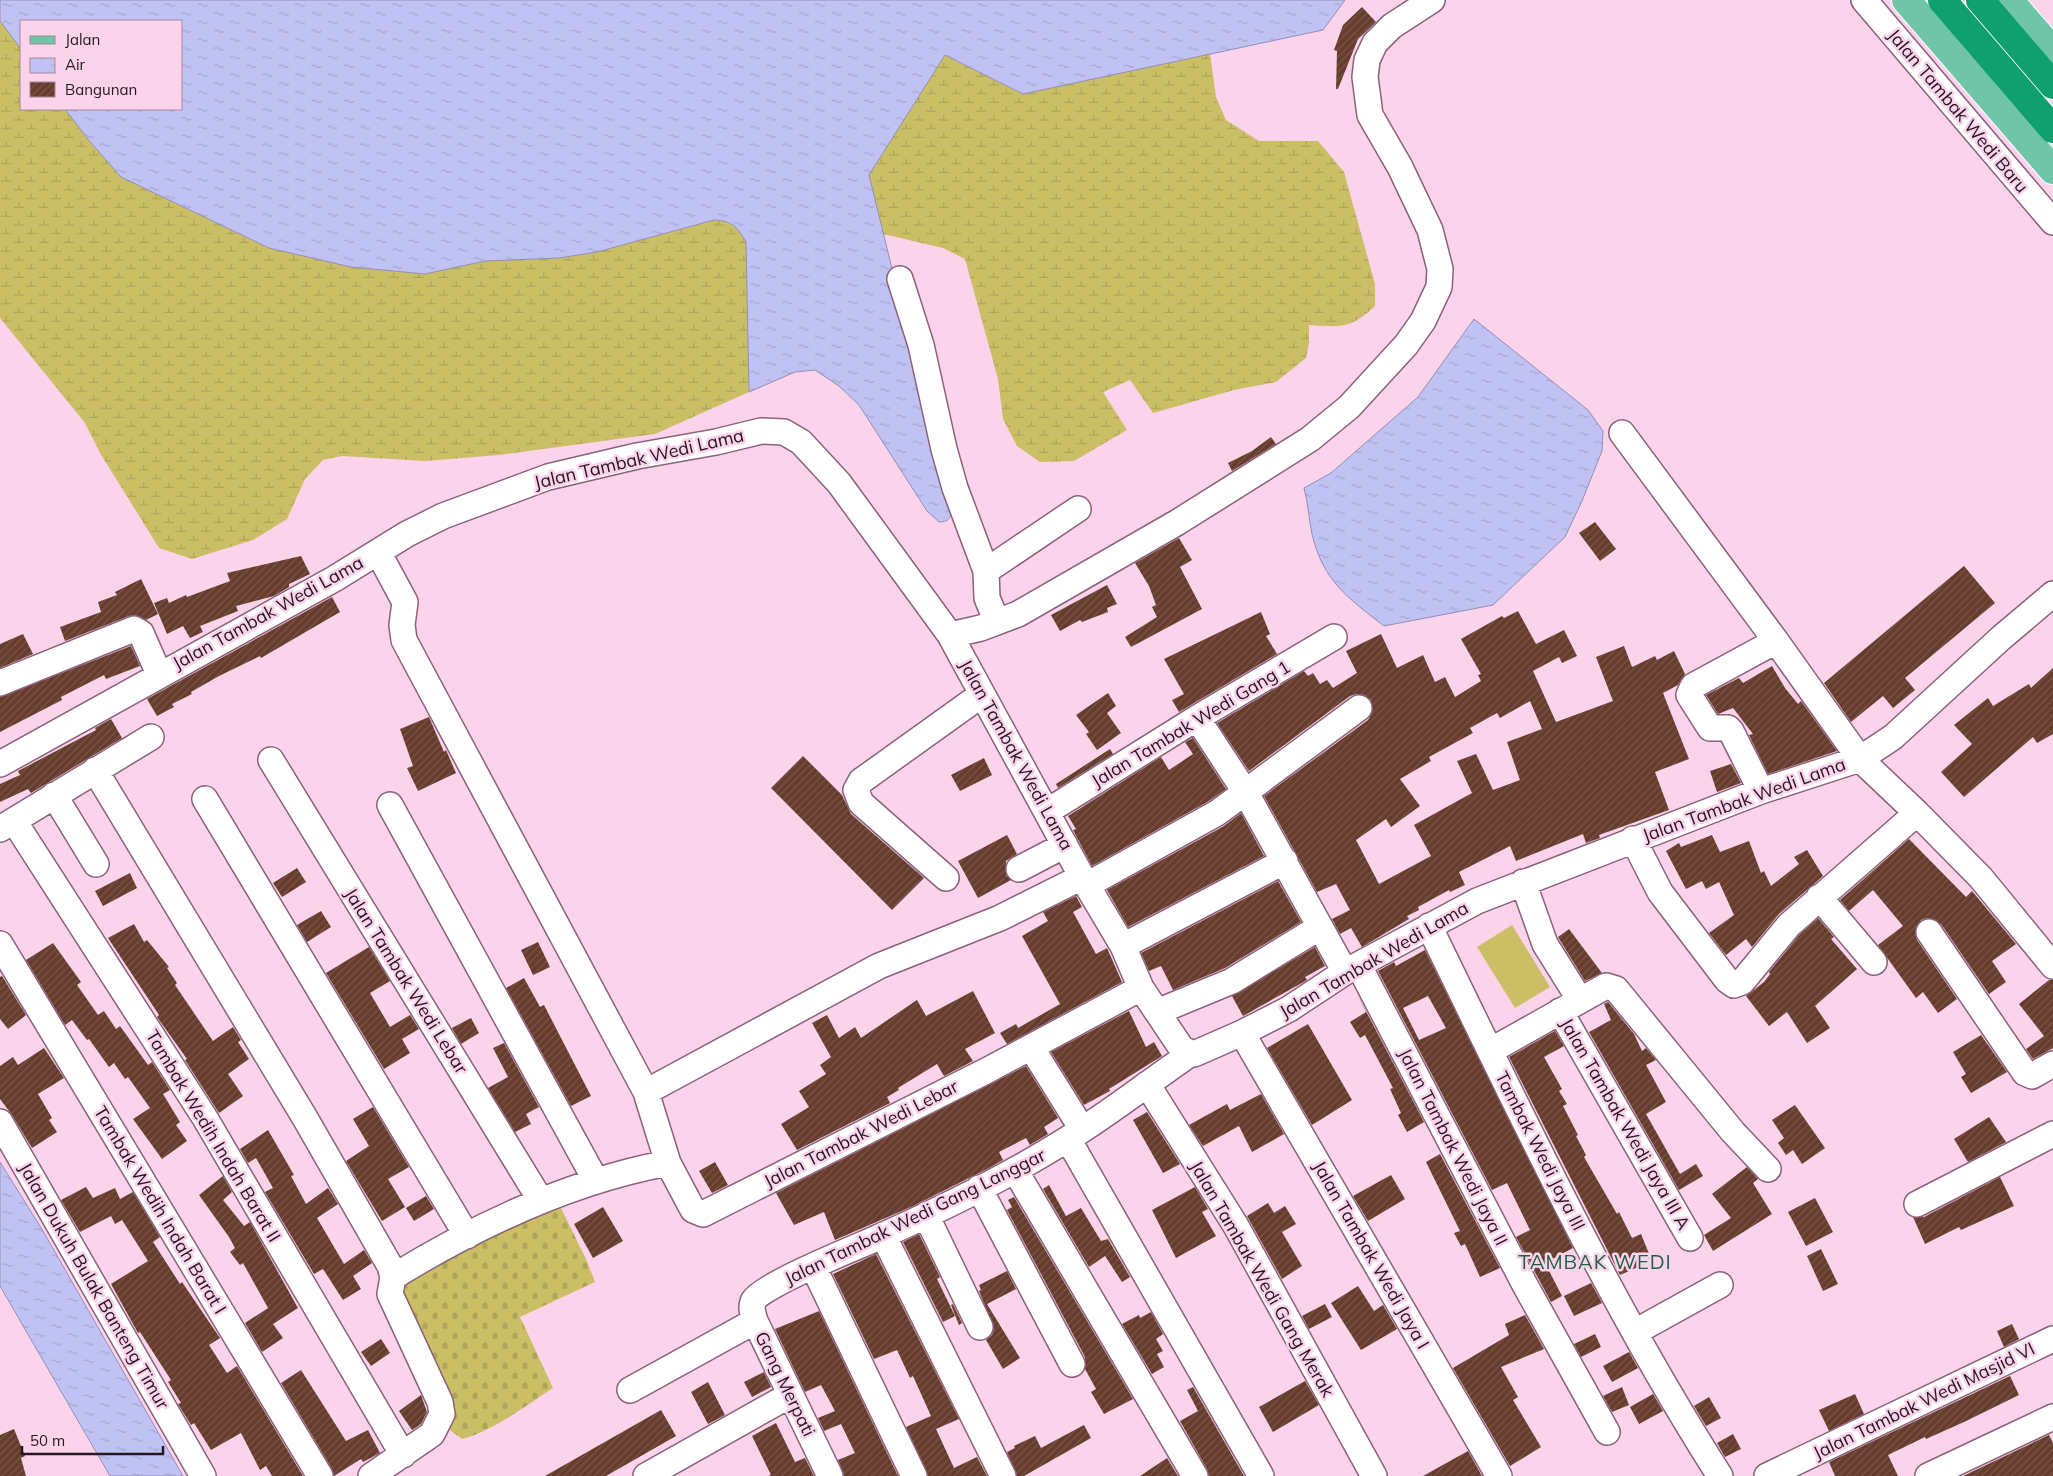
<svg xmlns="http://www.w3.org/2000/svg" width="2053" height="1476" font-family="Mulish,sans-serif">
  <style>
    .wetland { fill: url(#wetland-marsh) }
    .cemetery { fill: url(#cemetery-stones) }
    .park { fill: #cbbf66 }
    .water { fill: url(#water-ripples); stroke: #918eb4 }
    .building { fill: url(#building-hatch); fill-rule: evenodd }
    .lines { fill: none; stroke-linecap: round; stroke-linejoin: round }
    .minor-casing { stroke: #8b617b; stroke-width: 28 }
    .major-casing { stroke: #fff; stroke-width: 30 }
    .highway-casing { stroke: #fff; stroke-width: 30 }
    .minor { stroke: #fff; stroke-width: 25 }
    .major { stroke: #70c5a8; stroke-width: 28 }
    .highway { stroke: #109f6e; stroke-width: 28 }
    .labels { text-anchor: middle; stroke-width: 5; stroke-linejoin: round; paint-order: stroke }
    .street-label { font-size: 18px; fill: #261620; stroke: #fbd4eb }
    .quarter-label { font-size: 20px; letter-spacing: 1px; fill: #1f6045; stroke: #fbd4eb }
  </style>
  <defs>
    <pattern id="wetland-marsh" width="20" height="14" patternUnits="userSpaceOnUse" patternTransform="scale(1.25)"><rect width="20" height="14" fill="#cbbf66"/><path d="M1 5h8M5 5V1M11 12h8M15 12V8" fill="none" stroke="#aea358"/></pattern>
    <pattern id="cemetery-stones" width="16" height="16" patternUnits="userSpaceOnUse" patternTransform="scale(1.25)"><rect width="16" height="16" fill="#cbbf66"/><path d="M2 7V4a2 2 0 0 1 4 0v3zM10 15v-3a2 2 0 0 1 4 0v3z" fill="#aea358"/></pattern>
    <pattern id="water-ripples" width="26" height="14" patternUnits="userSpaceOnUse" patternTransform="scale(1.25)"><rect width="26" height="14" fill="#bfc2f3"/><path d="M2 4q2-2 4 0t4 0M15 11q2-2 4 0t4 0" fill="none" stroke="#a4a6d0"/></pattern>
    <pattern id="building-hatch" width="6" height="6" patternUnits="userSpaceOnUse" patternTransform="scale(1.25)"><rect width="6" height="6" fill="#663c2c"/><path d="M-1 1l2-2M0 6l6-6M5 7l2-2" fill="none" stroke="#785549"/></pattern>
  </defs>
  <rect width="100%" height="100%" fill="#fbd4eb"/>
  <path class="wetland" d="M0 21 21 49V109H65L91 143 121 177 269 248 351 267 425 274 485 261 559 258 597 252 715 220C732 221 737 226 746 242L749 392 655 434 499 455 425 461 342 456 323 460 305 479 287 519 253 540 192 559 159 548 100 453 85 423 0 318Z
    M1210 54 1216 97 1226 120 1259 141H1318L1344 172 1375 284V306C1351 329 1341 327 1309 325V343L1306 358 1276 382 1234 390 1153 413 1130 380 1103 392 1127 430 1074 461 1040 462 1017 446 1003 419 998 379 965 259 943 248 883 234 869 175 945 55 1023 94Z"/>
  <path class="cemetery" d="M555 1196 586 1259 595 1282 520 1317 553 1388C525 1406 495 1430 462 1439L451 1431 442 1414 393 1277Z"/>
  <path class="park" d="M1512 925 1550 987 1515 1008 1477 947Z"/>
  <path class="water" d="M0 0H1345L1323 30 1023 94 945 55 869 175 950 505C952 516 951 522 939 522L927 511 859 405 839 386 815 370 795 372 749 392 746 242C737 226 732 221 714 220L597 252 559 258 485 261 425 274 351 267 269 248 121 177 91 143 65 109H181V21H21V49L0 21Z
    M1474 319 1588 410 1603 431 1602 451 1582 501 1565 537 1493 605 1384 626C1348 598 1323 581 1312 534 1309 519 1308 503 1304 488L1331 473 1418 397Z
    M0 1162 43 1231 183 1476H110L0 1286Z"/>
  <path class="building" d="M1362 7 1376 22 1358 39 1338 89H1336L1337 51 1334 50 1343 25Z
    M1271 437 1276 444 1232 471 1228 463 1252 451Z
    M1595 522 1616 549 1600 561 1579 533Z
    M1179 538 1192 560 1180 567 1202 609 1131 647 1125 637 1157 617 1152 607 1156 605 1149 586 1135 563Z
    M301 556 310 574 289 584V587L274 596 236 606 238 611 200 626 203 632 190 638 183 626 167 634 154 603 167 598 169 603 186 595 187 597 230 581 227 573Z
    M1964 566 1995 603 1905 678 1915 690 1893 708 1883 696 1851 722 1824 683Z
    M141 579 158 614 146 620 135 615 129 616 65 641 60 627 101 612 98 602 117 595 115 592Z
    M1107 585 1117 604 1107 608 1108 612 1082 622 1080 620 1060 631 1051 615Z
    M332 597 340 612 261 658 260 656 219 676 191 692 192 694 172 704 174 707 157 716 147 699Z
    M1518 611 1536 644 1564 630 1577 656 1562 663 1559 657 1533 671 1556 722 1613 701 1596 657 1624 646 1632 667 1655 656 1657 660 1674 651 1685 674 1678 685 1663 693 1689 759 1655 772 1669 810 1599 835 1600 838 1586 843 1583 834 1516 861 1510 846 1459 872 1465 885 1450 892 1449 890 1418 907 1419 910 1407 916 1409 919 1362 947 1351 928 1340 934 1332 919 1350 910 1336 884 1317 892 1264 796 1368 720 1372 713 1371 700 1364 695 1357 694 1350 696 1249 771 1217 723 1304 671 1308 676 1313 673 1320 684 1327 680 1333 688 1357 673 1346 651 1381 634 1397 668 1423 655 1435 682 1445 677 1455 697 1481 681 1478 675 1481 674 1461 639 1502 616 1504 618ZM1530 701 1542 729 1507 742 1520 780 1493 790 1476 754 1457 761 1472 793 1414 825 1431 856 1379 884 1356 840 1386 819 1391 827 1420 806 1400 779 1431 761 1429 757 1473 733 1470 728 1497 713 1500 718Z
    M1261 612 1270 634 1266 636 1277 654 1179 712 1172 700 1184 694 1164 659Z
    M23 634 33 654 0 668V644Z
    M131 646 140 666 106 679 104 675 61 697 62 700 0 732V697Z
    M1772 666 1785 688 1798 704 1801 701 1837 751 1768 774 1749 735 1753 734 1733 708 1718 714 1706 695 1739 678 1743 683Z
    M2053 668V734L2037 743 2033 737 1964 797 1941 772 1972 744 1954 725 1988 698 1993 706 2029 684 2031 688Z
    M1108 693 1116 706 1107 713 1121 733 1097 750 1086 734 1089 732 1076 715Z
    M429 717 444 752 446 750 456 773 418 791 407 768 413 766 400 729Z
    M111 719 122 738 31 793 28 789 0 802V784L20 775 18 771 96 730 95 728Z
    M1193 738 1226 789 1209 801 1092 866 1073 830 1076 829 1068 816 1161 757 1169 770 1193 754 1185 742Z
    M1110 749 1113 754 1058 788 1056 784Z
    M803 756 842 795 851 814 924 878 892 910 771 788Z
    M984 758 992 775 960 791 951 775Z
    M1731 764 1741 783 1717 792 1710 771Z
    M1241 813 1264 856 1128 927 1107 890 1224 826Z
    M1007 835 1017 854 1006 861V875L1011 880 978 898 958 861Z
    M1712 835 1720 852 1749 841 1761 873 1764 871 1771 886 1799 864 1794 857 1807 850 1823 876 1779 914 1752 947 1746 939 1726 955 1709 933 1734 915 1719 882 1706 889 1702 881 1686 889 1666 851 1679 843 1681 847Z
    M1909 839 1966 897 1972 891 2016 944 1992 961 2006 982 1989 994 1941 924 1928 918 1921 920 1915 933 1917 940 1957 999 1938 1013 1923 992 1916 998 1878 945 1903 926 1873 890 1849 911 1840 900Z
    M297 868 306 882 282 897 273 883Z
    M130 873 137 888 103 906 95 891Z
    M1278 881 1301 922 1225 968 1173 990 1161 966 1149 971 1141 953Z
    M1076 896 1082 907 1073 912 1096 954 1107 948 1122 982 1007 1044 1000 1033 1016 1024 1018 1028 1060 1004 1022 936 1048 921 1043 912Z
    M321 911 331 927 307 942 297 925Z
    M1818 918 1834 937 1831 939 1857 969 1815 1006 1830 1028 1807 1043 1787 1012 1769 1026 1746 996 1764 982 1770 974 1769 972 1799 935Z
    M134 924 144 942 147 940 169 967 167 968 177 983 175 985 213 1041 233 1027 241 1040 238 1042 249 1059 228 1074 243 1096 219 1113 185 1060 187 1059 157 1017 159 1015 108 938Z
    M1569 929 1602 973 1585 981 1558 937Z
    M538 942 550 967 533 975 521 950Z
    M53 943 81 982 77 985 98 1015 104 1011 116 1029 120 1026 148 1065 152 1062 170 1090 163 1094 180 1122 176 1125 187 1141 162 1159 133 1119 150 1108 128 1077 125 1079 114 1063 109 1067 89 1039 87 1040 72 1020 65 1025 26 960Z
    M369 947 390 981 370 993 390 1027 410 1015 419 1029 402 1039 410 1053 384 1069 326 973Z
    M1315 947 1325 966 1305 977 1307 980 1300 984 1243 1016 1232 996Z
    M1425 950 1573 1248 1545 1263 1562 1296 1551 1302 1516 1237 1530 1230 1507 1183 1492 1190 1378 971 1394 962 1396 966ZM1428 996 1446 1028 1419 1040 1403 1008Z
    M2 976 26 1015 8 1029 0 1019V977Z
    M524 978 540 1007 544 1005 591 1096 571 1106 506 988Z
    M2049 980H2053V1048L2033 1059 2026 1049 2044 1036 2019 1004Z
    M973 991 995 1033 965 1049 973 1061 944 1076 937 1064 898 1088 899 1090 887 1097 890 1103 797 1150 781 1124 809 1107 799 1091 826 1074 820 1065 831 1057 812 1023 827 1015 839 1038 855 1027 861 1038 917 1000 926 1016Z
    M1357 994 1424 1122 1407 1132 1398 1115 1401 1113 1390 1089 1393 1088 1365 1035 1360 1038 1350 1022 1366 1012Z
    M1608 1002 1634 1034 1642 1051 1646 1048 1656 1060 1646 1065 1666 1102 1646 1114 1680 1174 1696 1164 1703 1176 1679 1190 1589 1032 1611 1020 1604 1004Z
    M1129 1011 1146 1047 1154 1042 1162 1056 1109 1089 1110 1091 1084 1105 1051 1052Z
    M471 1018 479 1033 461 1044 452 1028Z
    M1308 1024 1352 1100 1312 1125 1267 1048Z
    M1555 1031 1564 1046 1544 1057 1562 1089 1559 1091 1567 1104 1563 1106 1578 1135 1576 1136 1586 1155 1584 1157 1617 1214 1619 1212 1632 1238 1641 1234 1652 1261 1620 1275 1509 1057Z
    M1981 1035 2007 1072 1971 1093 1961 1077 1966 1074 1953 1052Z
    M504 1043 539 1107 526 1114 531 1124 515 1132 488 1088 508 1077 493 1048Z
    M44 1048 64 1078 38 1094 52 1118 49 1120 57 1132 32 1148 12 1115 0 1099V1066L13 1057 18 1065Z
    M1026 1066 1058 1118 1044 1127 1048 1134 1030 1145 1026 1138 999 1152 1003 1160 987 1169 913 1206 835 1240 824 1212 794 1225 776 1193Z
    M1261 1094 1284 1134 1252 1152 1239 1126 1203 1146 1189 1125 1227 1104 1230 1110Z
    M1795 1105 1825 1148 1802 1164 1793 1150 1786 1155 1778 1143 1784 1138 1772 1120Z
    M373 1107 409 1167 388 1179 405 1207 382 1221 346 1161 369 1146 353 1119Z
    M1147 1112 1180 1164 1163 1173 1133 1120Z
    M1989 1117 2006 1142 1968 1162 1954 1139Z
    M268 1130 294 1175 291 1176 306 1204 328 1188 338 1204 317 1218 344 1264 364 1250 372 1263 353 1276 361 1289 343 1300 323 1269 314 1274 265 1192 273 1188 256 1158 248 1163 240 1149Z
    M1440 1154 1500 1268 1480 1277 1465 1244 1461 1246 1454 1233 1460 1231 1426 1162Z
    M715 1162 728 1185 712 1193 699 1171Z
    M1747 1167 1758 1179 1753 1183 1772 1214 1713 1251 1704 1235 1731 1218 1712 1194Z
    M1391 1175 1405 1199 1368 1221 1353 1196Z
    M223 1176 232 1192 223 1200 244 1226 250 1222 298 1308 273 1324 283 1338 262 1352 245 1323 268 1308 243 1263 240 1265 230 1252 235 1248 229 1237 199 1195Z
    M2000 1177 2014 1206 1961 1230 1959 1227 1925 1244 1913 1217H1924Z
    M1049 1185 1066 1216 1081 1208 1101 1241 1108 1239 1130 1277 1122 1282 1105 1256 1089 1267 1043 1189Z
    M86 1187 93 1198 115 1188 120 1199 133 1192 160 1237 153 1242 180 1284 182 1282 220 1338 209 1345 227 1373 237 1366 303 1476H272L266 1466 260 1470 241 1433 211 1450 194 1423 191 1425 178 1404 181 1403 168 1382 171 1380 140 1332 138 1333 111 1284 148 1261 122 1220 115 1224 111 1216 80 1232 61 1200Z
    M1195 1187 1208 1209 1202 1212 1216 1236 1176 1258 1152 1210Z
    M426 1196 434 1209 414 1221 406 1208Z
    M1014 1197 1133 1399 1104 1414 1091 1392 1096 1389 1085 1369V1357L1007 1210 1012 1207 1008 1200Z
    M1815 1198 1833 1232 1806 1246 1788 1212Z
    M1268 1203 1274 1213 1285 1206 1296 1224 1282 1232 1302 1266 1282 1279 1247 1216Z
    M603 1207 623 1241 593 1258 574 1224Z
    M919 1234 940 1277 937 1279 955 1316 943 1322 903 1242Z
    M1821 1249 1838 1284 1823 1291 1807 1256Z
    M876 1254 959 1419 936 1429 954 1468 977 1457 987 1476H928L906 1427 931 1416 913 1376 910 1378 897 1350 874 1359 833 1274Z
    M1007 1271 1016 1289 987 1304 1020 1358 1003 1369 986 1340 992 1335 994 1328 979 1291 981 1290 979 1285Z
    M1591 1283 1602 1303 1574 1316 1564 1296Z
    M1358 1286 1374 1311 1383 1305 1397 1329 1361 1350 1331 1303Z
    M953 1304 962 1323 959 1325 951 1305Z
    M1325 1304 1332 1317 1309 1329 1302 1316Z
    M819 1311 898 1476H844L838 1460 855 1453 841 1424 824 1431 818 1418 835 1411 821 1385 805 1392 775 1329Z
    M1151 1312 1163 1334 1156 1339 1163 1351 1157 1354 1164 1367 1152 1374 1122 1324 1139 1315 1140 1318Z
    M1525 1315 1544 1349 1501 1367 1518 1397 1513 1400 1541 1447 1510 1466 1453 1368 1509 1335 1505 1324Z
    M2012 1324 2019 1339 2004 1347 1997 1331Z
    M1595 1334 1601 1347 1581 1357 1574 1344Z
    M381 1339 390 1353 371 1366 361 1352Z
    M1629 1352 1638 1368 1612 1382 1603 1366Z
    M301 1370 346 1441 368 1430 380 1453 363 1462 361 1459 334 1476 332 1469 281 1383Z
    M764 1372 771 1387 752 1397 744 1382Z
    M2010 1376 2019 1395 1964 1422 1926 1439 1925 1437 1888 1455 1898 1476H1835L1829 1462Z
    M1305 1381 1319 1405 1273 1432 1259 1407Z
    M708 1382 725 1415 708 1424 691 1392Z
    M1193 1387 1244 1476H1209L1207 1469 1180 1421 1198 1411 1187 1390Z
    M1622 1387 1629 1405 1612 1412 1603 1396Z
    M1653 1394 1663 1411 1639 1424 1630 1407Z
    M1855 1394 1864 1414 1829 1431 1819 1410Z
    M421 1395 427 1412 421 1424 412 1430 399 1411Z
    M1709 1397 1721 1418 1706 1426 1694 1406Z
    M661 1410 676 1436 606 1476H545Z
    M776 1423 795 1462 805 1458 814 1476H768L771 1475 752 1436Z
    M1084 1425 1091 1438 1024 1476H1017L1007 1452 1015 1448 1014 1446 1035 1436 1041 1448Z
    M14 1429 25 1456 21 1458 26 1476H0V1435Z
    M1733 1434 1741 1449 1725 1457 1717 1443Z
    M2049 1435 2053 1443V1476H1963Z
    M1468 1451 1482 1476H1423Z
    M1167 1458 1178 1476H1140Z"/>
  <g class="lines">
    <g class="minor-casing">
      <path id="minor" d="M1864 0 2053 222
        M900 279 921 345 944 449 955 488 986 571 987 598 997 622
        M1622 433 1776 641 1860 759 1917 813 1981 878 2053 966
        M378 552 405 602 402 625 404 640 646 1092 668 1163
        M986 571 1078 509
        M950 635 981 628 1018 614 1178 522 1310 439 1349 407 1406 345 1423 321 1439 287 1440 269 1430 230 1400 167 1370 115 1365 77 1367 60 1375 43 1392 26 1432 0
        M0 683 134 629 141 633 159 674
        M1197 718 1246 793 1345 972
        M271 760 541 1201
        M0 764 334 579 407 534 443 516 548 477 637 456 716 442 761 431 784 432 801 442 839 483 950 635 1082 877 1123 946 1141 988 1182 1049 1194 1054 1242 1033 1289 1009 1345 972 1477 901 1761 791 1860 759 1893 737 2001 638 2053 594
        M95 770 305 1118 390 1266 393 1277
        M1761 791 1731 731 1728 728H1710L1689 695 1693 686 1776 641
        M54 795 96 864
        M205 799 467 1236
        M390 805 596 1181
        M1048 811 1197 718 1334 637
        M14 821 205 1118 403 1455
        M0 829 151 737
        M1633 839 1660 892 1727 980 1734 985 1742 982 1789 925 1917 813
        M1019 869 1065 845
        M946 878 861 803 856 790 861 781 981 695
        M1523 882 1545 944 1580 1000
        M1087 885 1217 813 1359 708
        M1819 897 1874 962
        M1429 926C1520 1112 1608 1301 1720 1476
        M1929 932 2025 1073 2032 1076 2053 1064
        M0 944 320 1476
        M1123 946 1285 861
        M1359 966 1525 1285 1607 1432
        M1560 1011 1690 1238
        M1157 1012 1232 981 1320 927
        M1242 1033 1499 1476
        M1031 1047 1082 1129
        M1490 1051 1606 986 1616 989 1733 1132 1768 1169
        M1147 1084 1236 1226 1374 1476
        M646 1092 879 966 1000 918 1082 877
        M0 1122 203 1476
        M1068 1139 1261 1476
        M1015 1170 1195 1476
        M979 1188 1072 1364
        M1917 1204 2053 1134
        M926 1215 980 1327
        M883 1235 1003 1476
        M813 1266 914 1476
        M1635 1332 1720 1285
        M630 1390 755 1321
        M371 1476 432 1434 442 1414 440 1402 390 1294 393 1277C476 1226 571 1181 668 1163L693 1210 703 1214 988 1070 1141 988
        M646 1476 790 1395
        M830 1476 755 1321C753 1314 750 1307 754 1300 762 1286 849 1250 868 1242 936 1212 1004 1179 1066 1140 1109 1114 1149 1082 1190 1054
        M1767 1476 2053 1339
        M1928 1476 2053 1417"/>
    </g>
    <g class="major-casing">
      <path id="major" d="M1906 0 2053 170
        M2009 0 2053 51"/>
    </g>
    <g class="highway-casing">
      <path id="highway" d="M1942 0 2053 129
        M1980 0 2053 85"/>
    </g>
    <use href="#minor" class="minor"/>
    <use href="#major" class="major"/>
    <use href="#highway" class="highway"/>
  </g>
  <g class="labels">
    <g class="street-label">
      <text transform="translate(1958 111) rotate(50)" y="6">Jalan Tambak Wedi Baru</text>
      <text transform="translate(639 459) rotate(-13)" y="6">Jalan Tambak Wedi Lama</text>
      <text transform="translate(268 613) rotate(-29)" y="6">Jalan Tambak Wedi Lama</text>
      <text transform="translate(1191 724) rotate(-31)" y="6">Jalan Tambak Wedi Gang 1</text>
      <text transform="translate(1016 755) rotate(61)" y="6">Jalan Tambak Wedi Lama</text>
      <text transform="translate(1744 800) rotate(-20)" y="6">Jalan Tambak Wedi Lama</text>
      <text transform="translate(1374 960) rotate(-30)" y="6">Jalan Tambak Wedi Lama</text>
      <text transform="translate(406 981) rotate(58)" y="6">Jalan Tambak Wedi Lebar</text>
      <text transform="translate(1625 1124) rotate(60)" y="6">Jalan Tambak Wedi Jaya III A</text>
      <text transform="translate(861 1134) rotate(-27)" y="6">Jalan Tambak Wedi Lebar</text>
      <text transform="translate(213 1136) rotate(59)" y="6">Tambak Wedih Indah Barat II</text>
      <text transform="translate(1453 1147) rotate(63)" y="6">Jalan Tambak Wedi Jaya II</text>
      <text transform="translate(1540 1151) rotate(63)" y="6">Tambak Wedi Jaya III</text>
      <text transform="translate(160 1210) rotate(59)" y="6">Tambak Wedih Indah Barat I</text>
      <text transform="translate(915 1217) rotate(-26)" y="6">Jalan Tambak Wedi Gang Langgar</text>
      <text transform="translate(1371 1255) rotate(60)" y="6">Jalan Tambak Wedi Jaya I</text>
      <text transform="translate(1262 1279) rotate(60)" y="6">Jalan Tambak Wedi Gang Merak</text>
      <text transform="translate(94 1286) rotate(60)" y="6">Jalan Dukuh Bulak Banteng Timur</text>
      <text transform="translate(785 1384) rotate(64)" y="6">Gang Merpati</text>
      <text transform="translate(1924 1401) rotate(-26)" y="6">Jalan Tambak Wedi Masjid VI</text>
    </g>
    <g class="quarter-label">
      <text x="1595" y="1269">TAMBAK WEDI</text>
    </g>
  </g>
  <rect x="20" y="20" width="162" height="90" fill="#fbd4eb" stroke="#a6889a"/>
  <rect x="30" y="36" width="25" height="8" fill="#70c5a8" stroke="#a6889a"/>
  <text x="65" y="45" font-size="15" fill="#261620">Jalan</text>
  <rect x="30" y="58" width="25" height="15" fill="url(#water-ripples)" stroke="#a6889a"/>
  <text x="65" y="70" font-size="15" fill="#261620">Air</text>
  <rect x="30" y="82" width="25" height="15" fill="url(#building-hatch)" stroke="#a6889a"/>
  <text x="65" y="95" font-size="15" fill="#261620">Bangunan</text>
  <path d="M22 1446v8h141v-8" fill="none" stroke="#261620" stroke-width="2.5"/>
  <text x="30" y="1446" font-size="15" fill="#261620" stroke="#fbd4eb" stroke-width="4" paint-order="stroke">50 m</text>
</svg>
